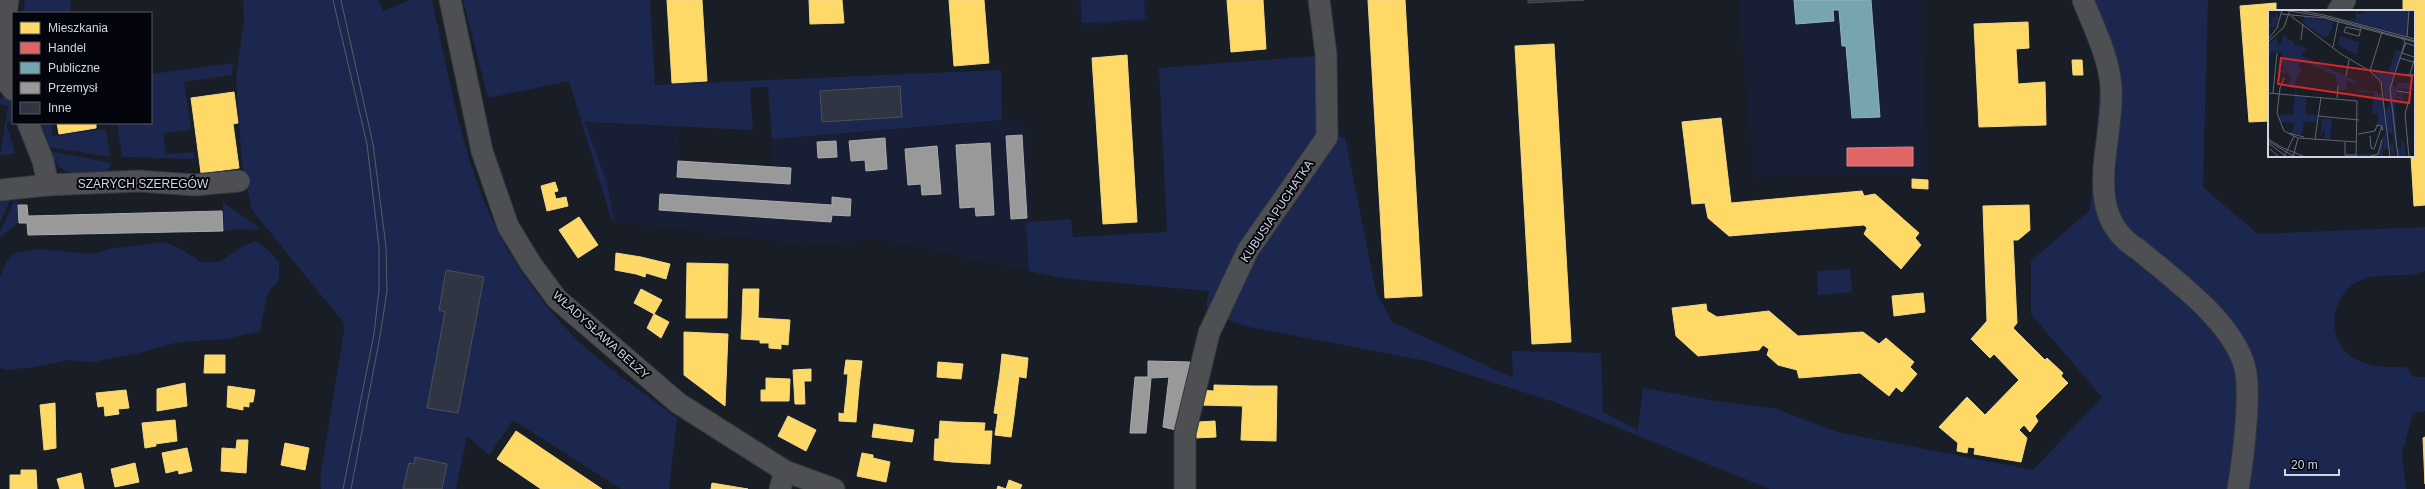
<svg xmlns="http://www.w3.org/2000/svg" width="2425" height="489" font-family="Arial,sans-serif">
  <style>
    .built { fill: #181e33 }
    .green { fill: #1c274f }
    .homes { fill: #ffd966; stroke: #f1d88b }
    .shops { fill: #e06666; stroke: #db878b }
    .public { fill: #76a5af; stroke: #91b3be }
    .industry { fill: #999; stroke: #aaabaf }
    .building { fill: #303543; stroke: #4d5059 }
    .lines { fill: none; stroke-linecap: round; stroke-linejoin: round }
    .minor-casing { stroke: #33373f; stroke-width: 23 }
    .minor { stroke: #4d4f53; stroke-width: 21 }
    .tram { stroke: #5b5d62; stroke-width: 1 }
    .labels { text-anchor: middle; stroke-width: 4; stroke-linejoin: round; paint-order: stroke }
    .street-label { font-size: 12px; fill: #d0d4e1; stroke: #04050c }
    .inset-road { fill: none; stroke: #626671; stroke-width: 1 }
    .view { fill: #d62828; fill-opacity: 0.15; stroke: #d62828; stroke-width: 2 }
    .inset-edge { fill: none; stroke: #d0d4e1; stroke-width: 2 }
  </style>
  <rect width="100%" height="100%" fill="#191d26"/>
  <path class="built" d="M1078 0H1148L1149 22 1080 27Z
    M1738 0H1921L1928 176 1754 177Z
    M1024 119 1031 224 1026 225 1029 271 877 239 832 244 790 243 614 222 607 183 584 122 680 128 678 161 773 167 772 139Z"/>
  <path class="green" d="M25 0H70L71 13H23Z
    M243 0H379L383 11 410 0H432C446 62 457 128 479 188 500 247 540 306 586 348 614 373 647 395 677 418L669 489H621L513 420 489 455 467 436 456 489H321L320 479 344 331 343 322 252 210 242 165 236 77 244 21Z
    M463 0H650L655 85 1001 70 1002 120 772 139 768 87 750 88 753 130 585 122 607 183 614 222 612 221 569 81 488 98Z
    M1081 0H1144L1145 19 1082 23Z
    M2088 0H2208L2203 187 2258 234 2425 227V271C2404 280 2380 270 2359 281 2330 295 2325 339 2352 357 2369 368 2386 367 2406 367L2413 377H2425V411L2413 413 2402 454 2406 489H1770L1554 402 1427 361 1249 327 1225 319 1206 307 1209 291 1061 278 1029 271 1026 224 1031 222 1071 219 1073 237 1167 232 1159 68 1315 56 1318 132 1345 138 1376 292 1392 322 1513 378 1512 351 1601 353 1603 412 1638 430 1643 388 1716 401 1777 409 1837 432 2033 470 2102 397 2031 314V261L2090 210 2100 87 2095 52 2103 63 2106 89 2098 190 2100 210 2122 246 2135 255 2208 319 2221 334 2238 366 2249 365 2232 332 2220 316C2191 289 2120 239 2108 205 2100 180 2115 119 2115 90 2114 58 2098 30 2088 0Z
    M233 63 232 75 184 82 191 130 163 133 166 154 194 152 195 159 122 157 117 123H151V74Z
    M4 97C16 101 13 111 13 121L6 123 15 153 0 156 8 106 0 104V99Z
    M41 123H51L53 136 106 129 110 157 50 147Z
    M51 151 112 163 106 174C83 174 57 179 51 151Z
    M17 195 18 223 0 237V232Z
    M12 196 0 223V197Z
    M223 202 261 229 224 230Z
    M255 241 267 249 279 262V279L267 295 260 331 226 339 179 342 143 352 93 362 68 360 35 367 6 370 0 368V277L6 262 14 253 38 249 91 254 115 248 165 242 183 250 201 262H220L238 249Z
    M1850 269 1852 292 1818 295 1817 271Z"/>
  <path class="homes" d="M667 0H702L707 81 672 83Z
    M809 0H842L844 23 810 24Z
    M949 0H984L989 63 954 66Z
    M1227 0H1263L1266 49 1231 52Z
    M1368 0H1405L1422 296 1385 298Z
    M2403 0H2425V205L2414 206 2411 156H2414V11H2403Z
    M2276 3V11H2269V121L2249 122 2240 6Z
    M2028 22 2029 48 2016 49 2018 84 2045 82 2046 125 1979 127 1974 24Z
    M1554 44 1571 342 1532 344 1515 46Z
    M1127 55 1137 222 1103 224 1092 58Z
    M2072 60H2082L2083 75H2073Z
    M234 92 238 123 233 124 239 168 201 173 191 98Z
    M1721 118 1731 203 1862 191 1864 196 1875 194 1919 233 1915 238 1921 245 1901 269 1864 234 1867 228 1864 225 1729 236 1708 218 1705 203 1692 204 1682 122Z
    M57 123H96V128L59 134Z
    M1912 179 1928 180V189L1912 188Z
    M555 182 558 191 554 192 556 199 566 197 568 206 547 211 541 186Z
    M2029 205 2030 230 2018 240H2013L2017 323 2013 328 2045 360 2047 358 2063 373 2061 376 2068 383 2035 416 2038 421 2030 432 2024 425 2019 430 2027 438 2021 462 1974 454 1975 448 1968 447 1967 453 1957 451 1958 443 1939 427 1967 397 1985 415 2019 380 1994 354 1990 358 1971 339 1987 321 1983 206Z
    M579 217 598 245 578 258 559 230Z
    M616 253 641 257 636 274 615 270Z
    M641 257 670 264 666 279 646 273 645 277 636 274Z
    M687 263 728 264 727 318H686Z
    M641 289 662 300 654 314 634 303Z
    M743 289H759L758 318H742Z
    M1923 293 1925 312 1894 316 1892 296Z
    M1706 304 1707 311 1717 317 1769 311 1798 336 1863 332 1879 344 1886 338 1914 362 1910 367 1917 374 1902 392 1896 387 1889 396 1860 373 1799 378 1797 370 1778 365 1767 355 1769 349 1763 345 1759 350 1698 356 1676 336 1672 308Z
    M654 314 669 322 661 338 647 328Z
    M742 318H758L757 340 741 339Z
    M758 318 790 320 788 345 781 344V349L769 348V343H760V340H757Z
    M684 332 728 334 725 406 684 375Z
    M1002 354 1028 358 1026 378 1000 373Z
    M205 355H225V373H204Z
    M846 360 862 361 859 387 847 386 848 374H844Z
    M938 362 963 364 961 379 937 377Z
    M811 369V381H804L805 404H795L793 370Z
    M1000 373 1019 376 1014 416 994 413Z
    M766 378 790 379 789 401H761V390H766Z
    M185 383 187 406 157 411V389Z
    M1214 385 1253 386 1252 399H1243L1242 406 1199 405V390L1214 391Z
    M228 386 255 390 253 402H249V407L243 406V410L227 407Z
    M847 386 859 387 856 422 839 421V413L844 414Z
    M1253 386H1277L1276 441 1241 440 1243 399H1252Z
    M126 390 129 408 118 409 119 414 105 416 104 406 98 407 96 393Z
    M55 403 56 448 44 450 40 405Z
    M998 414 1014 416 1011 437 995 435Z
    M788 416 816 430 806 451 778 436Z
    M175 420 177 441 155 444 153 422Z
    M940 421 954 422 952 462 934 460 935 439H939Z
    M1215 421 1216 437 1194 438 1198 422Z
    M153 422 156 446 145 448 142 423Z
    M954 422 985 423 984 431H992L990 464 952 462Z
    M874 424 914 430 912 442 872 437Z
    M516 431 602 489H541L497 459Z
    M2425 437V484L2423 438Z
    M237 440H248L246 473 221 471 222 448 236 449Z
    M285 443 309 448 305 470 281 465Z
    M187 448 192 471 179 474 178 470 166 473 162 453Z
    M862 453 873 455V458L890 462 886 482 857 476Z
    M135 463 139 482 115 487 111 469Z
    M21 470H36L37 489H10V475H21Z
    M81 473 84 489H60L57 479Z
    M1009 480 1022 485 1020 489H997L998 486 1006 489Z
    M712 483 748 489H711Z"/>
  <path class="shops" d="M1913 147V166H1847V148Z"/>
  <path class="public" d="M1794 0H1871L1880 117 1852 118 1846 46H1842L1839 10H1833L1834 21 1796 24Z"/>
  <path class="industry" d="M1022 135 1027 218 1011 219 1006 136Z
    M885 138 887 169 866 171 865 160 851 161 849 141Z
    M836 141 837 157 818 158 817 142Z
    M990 143 994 215 976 216 975 207 960 208 956 145Z
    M937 146 941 194 922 195 921 184 908 185 905 149Z
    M678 161 791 168 790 184 677 177Z
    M660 194 832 205V197L851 199 850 216 832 215 831 222 659 210Z
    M18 205H27L28 216 222 211 223 231 28 235 27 223H19Z
    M1148 361 1190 362 1176 430 1163 427 1169 377 1151 378 1146 433H1130L1135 377H1148Z"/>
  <path class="building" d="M1528 0H1584L1528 3Z
    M900 86 902 117 822 122 820 91Z
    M446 270 484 277 458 413 427 408 445 312 439 310Z
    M415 457 447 464 442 489H403L409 463 414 464Z"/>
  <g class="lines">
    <g class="minor-casing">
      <path id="minor" d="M8 0 1 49 3 78 13 90
        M450 0 482 151 508 226 531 264 557 299 678 403 785 471 834 489
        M2083 0C2094 28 2109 57 2111 87 2115 141 2078 214 2139 250 2174 280 2233 321 2245 368 2251 395 2243 461 2238 489
        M2338 11 2345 0
        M28 123 43 161 48 185
        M0 190 48 185 138 181 195 185 239 181
        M780 489 785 471
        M1185 489V433L1209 333 1248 250 1327 137 1326 54 1319 0"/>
    </g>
    <use href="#minor" class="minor"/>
    <path class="tram" d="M333 0 367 144 379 247V290L374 334 343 489
      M341 0 373 144 386 247 387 291 380 336 351 489"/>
  </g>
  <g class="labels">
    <g class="street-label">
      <text x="143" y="188">SZARYCH SZEREGÓW</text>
      <text transform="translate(1277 211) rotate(-56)" y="4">KUBUSIA PUCHATKA</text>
      <text transform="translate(601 335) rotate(42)" y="4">WŁADYSŁAWA BEŁZY</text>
    </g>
  </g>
  <g transform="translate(2268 10)">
    <rect width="147" height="147" fill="#191d26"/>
    <path d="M79 0H89V4H96V0H141L139 26 78 10 88 9V1ZM8 3 11 7 7 17 0 25 6 17 3 16 0 20V15L5 11 3 7 7 8ZM36 6 65 12 62 25 56 28 35 13ZM11 25 9 29 10 34H13L15 26H19V30L26 31 27 36 33 32 29 38 33 36 38 39 33 46 87 70V73L79 71 78 80H70L68 65 57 62 56 57 55 59 34 52 30 55 33 60 27 74 29 85 27 84V78H21L23 66 20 63 9 62 17 58 10 54 14 50V43L4 42 0 48V34ZM72 26 91 32 89 45 70 35ZM128 40H131L134 44 124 73 130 79 128 87H131V83H135V90L128 88 127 93 139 94H127L129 136 133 140V130L136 131 138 147H131L127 137 122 92 127 147H125L121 133H125V128L123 123H119L118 109V98L121 97V92L117 90 115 75 107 65 108 60 119 65ZM129 73H143V75L142 79 129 78ZM109 76 110 84H115L118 122 115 116 109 115 110 104 104 103 106 83 87 81V79L110 82ZM27 86 38 87V104L50 105 49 112H36L34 125 17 120 13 112 11 104 25 105ZM13 112 27 113 24 122 16 119ZM54 108 64 109 62 129 56 128 57 120 52 126ZM118 122 120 140 115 138V147H89V144H110L113 130Z" fill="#1c274f" fill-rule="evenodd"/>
    <path class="inset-road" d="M16 0 58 7 147 31M29 0 56 5 147 29M13 4 56 8 147 32M23 6 73 44 102 61 113 72 122 147M92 20 78 17 76 22 90 26H91L93 18M139 27 141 0M1 28 9 18 14 0M33 30 35 14M0 32 16 17 22 0M65 37 70 12M146 47 134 43 138 33 147 36M132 48 145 52M102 61 114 22M130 64 147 65M142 64 147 47M78 66 81 50M16 68 12 78 9 103 16 121 30 128 89 132M129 81 143 83 137 104 141 147M0 83 89 91 88 147M5 83 9 43M69 88 70 76M50 106 91 110M21 123 36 127M90 124 107 121 109 115 114 116 115 120 113 119M102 126 103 138 106 139 114 116M0 129 13 137 37 147M47 129 53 87M0 131 27 147M77 132V145H88M0 133 19 147M2 139 11 147M103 146 110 144 114 130M16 147 26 126M25 147 30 128M130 147 122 79 137 32 134 27"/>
    <path class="view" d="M13 48 144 66 141 93 10 74Z"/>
    <rect width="147" height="147" class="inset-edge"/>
  </g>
  <rect x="12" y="12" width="140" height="112" fill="#04050c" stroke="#565861"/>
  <rect x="20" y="22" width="20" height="12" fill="#ffd966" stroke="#565861"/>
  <text x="48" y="32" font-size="12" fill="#d0d4e1">Mieszkania</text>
  <rect x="20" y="42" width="20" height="12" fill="#e06666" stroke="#565861"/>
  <text x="48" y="52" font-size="12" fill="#d0d4e1">Handel</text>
  <rect x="20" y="62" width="20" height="12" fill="#76a5af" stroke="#565861"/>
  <text x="48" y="72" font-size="12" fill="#d0d4e1">Publiczne</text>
  <rect x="20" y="82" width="20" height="12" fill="#999999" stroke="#565861"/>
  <text x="48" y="92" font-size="12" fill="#d0d4e1">Przemysł</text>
  <rect x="20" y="102" width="20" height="12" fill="#303543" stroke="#565861"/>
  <text x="48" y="112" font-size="12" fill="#d0d4e1">Inne</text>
  <path d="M2285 469v6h54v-6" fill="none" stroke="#d0d4e1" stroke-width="2"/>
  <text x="2291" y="469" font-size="12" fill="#d0d4e1" stroke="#04050c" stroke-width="3" paint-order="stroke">20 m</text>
</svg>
